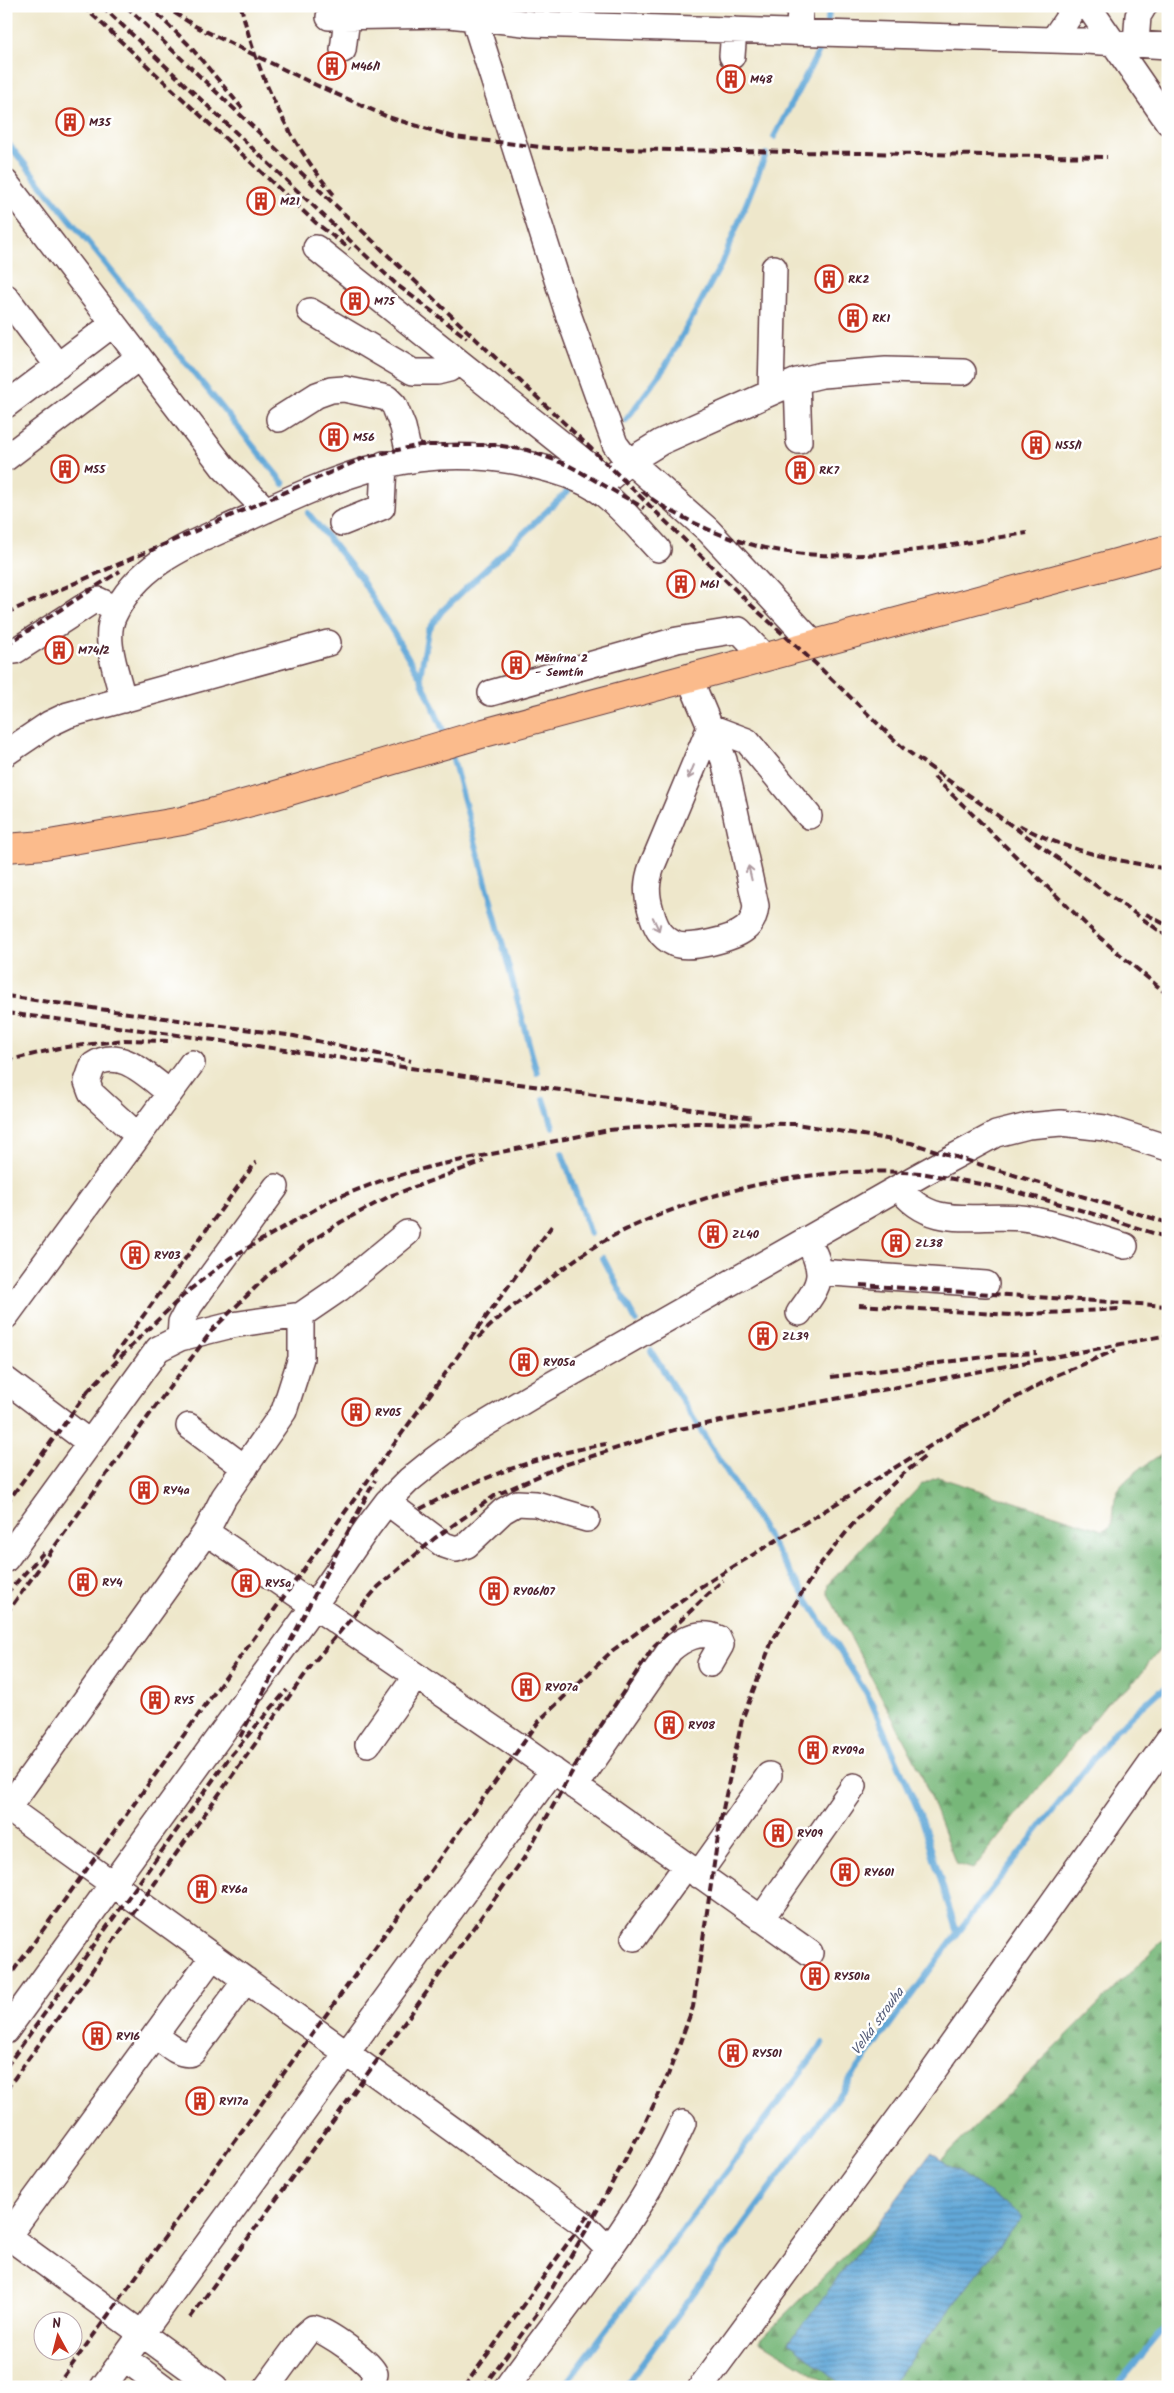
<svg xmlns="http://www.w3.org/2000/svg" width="1174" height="2393" font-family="Kalam,sans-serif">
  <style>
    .forest { fill: url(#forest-firs); stroke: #606b52 }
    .water { fill: url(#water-rules); stroke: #566482 }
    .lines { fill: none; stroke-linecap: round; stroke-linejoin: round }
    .stream { stroke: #62a8d8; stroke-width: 6 }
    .minor-casing { stroke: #633d43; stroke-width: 28 }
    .major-casing { stroke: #633d43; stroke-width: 30 }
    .minor { stroke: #fff; stroke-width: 25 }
    .major { stroke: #fbbb8c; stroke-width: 28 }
    .rail { stroke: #4a1f2b; stroke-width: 4; stroke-dasharray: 8 4; stroke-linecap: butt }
    .oneway { stroke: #ae9aa0 }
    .labels { text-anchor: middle; stroke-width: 5; stroke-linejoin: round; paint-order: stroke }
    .poi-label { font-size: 12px; font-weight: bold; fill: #4a1f2b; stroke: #fff; text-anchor: start }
    .water-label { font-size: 14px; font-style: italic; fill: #555d79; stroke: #fff }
  </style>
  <defs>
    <pattern id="forest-firs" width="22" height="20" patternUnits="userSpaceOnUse" patternTransform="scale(1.25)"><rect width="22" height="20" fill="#77b779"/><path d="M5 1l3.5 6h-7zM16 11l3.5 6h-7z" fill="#649463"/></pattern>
    <pattern id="water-rules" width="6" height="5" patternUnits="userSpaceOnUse" patternTransform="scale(1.25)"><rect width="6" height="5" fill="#62a8d8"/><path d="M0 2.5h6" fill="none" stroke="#5388af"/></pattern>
  </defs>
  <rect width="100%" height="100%" fill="#fff"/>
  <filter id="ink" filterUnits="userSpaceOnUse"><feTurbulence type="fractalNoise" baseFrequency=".02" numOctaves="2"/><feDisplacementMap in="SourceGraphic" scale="10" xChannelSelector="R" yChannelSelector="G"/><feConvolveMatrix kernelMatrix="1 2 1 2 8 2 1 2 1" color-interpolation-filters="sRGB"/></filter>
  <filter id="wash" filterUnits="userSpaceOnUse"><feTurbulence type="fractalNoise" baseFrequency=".0096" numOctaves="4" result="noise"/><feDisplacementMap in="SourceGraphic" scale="20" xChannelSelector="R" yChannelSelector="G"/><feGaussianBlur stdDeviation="1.12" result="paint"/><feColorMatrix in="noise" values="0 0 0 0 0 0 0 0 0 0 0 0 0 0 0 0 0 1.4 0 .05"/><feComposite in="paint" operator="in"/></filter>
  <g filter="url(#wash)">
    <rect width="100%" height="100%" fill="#eee7cb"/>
    <path class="forest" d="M1168 1449V1639L1130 1687 1109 1701 973 1869 956 1864 920 1771 827 1592 828 1584 922 1484 938 1477 1102 1530 1110 1527C1116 1516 1112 1503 1117 1492 1123 1478 1155 1459 1168 1449Z
      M1168 1935V2323L1113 2387H835L759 2341Z"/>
    <path class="water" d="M931 2153 1022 2216 890 2387H845L789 2343Z"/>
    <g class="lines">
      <path class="stream" d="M827 25 830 6
        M774 137 822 45
        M6 141 284 484
        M626 420 665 367 723 261 766 154
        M308 513 360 577 420 677 446 737
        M420 677 428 631 442 611 572 487
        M450 748 537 1073
        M544 1099 553 1127
        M562 1153 590 1234
        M603 1258 636 1321
        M651 1351 870 1699 922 1819 957 1933
        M563 2387 823 2043
        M625 2387 957 1933 1116 1730 1158 1692 1168 1687
        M1115 2387 1168 2324"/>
    </g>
  </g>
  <g filter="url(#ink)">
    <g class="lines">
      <g class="minor-casing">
        <path id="minor" d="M470 6 567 311 615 444 624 456 708 530 814 644
          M1088 6 1168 122
          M329 17 449 15 532 24 1085 41 1168 46
          M799 32 800 6
          M1053 40 1076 6
          M1136 43 1138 16 1144 6
          M343 50 347 18
          M732 56 734 30
          M6 183 223 467 266 510
          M316 248 607 480
          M6 297 58 366
          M310 311 413 372H437L449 369 459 362
          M797 381 799 441
          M771 392 774 268
          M6 405 113 324
          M279 419 317 395 331 390 344 389 387 398 394 405 403 427 410 459
          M6 458 138 358
          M596 489 630 461 661 442 797 381 822 375 886 370 963 372
          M342 523 382 507 384 464
          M15 651 91 602 98 600 117 609
          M689 677 724 760 756 906C755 915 753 923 745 929 733 939 689 950 675 944 660 937 655 926 651 911 646 894 646 882 652 866L710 727
          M491 693 677 640 739 630 765 657
          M123 700C118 675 102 639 114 615 139 561 192 544 242 521 341 475 416 440 528 464 554 470 583 478 605 495 624 510 641 531 658 549
          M710 727 747 741 809 816
          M6 753 49 724 68 715 328 643
          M138 1136 91 1093 87 1082 93 1065C121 1046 148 1077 170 1093
          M899 1187C932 1234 982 1211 1029 1219 1061 1224 1093 1237 1125 1246
          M819 1272 986 1284
          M799 1313C822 1282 826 1274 807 1239
          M301 1315V1358L284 1411 224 1497 206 1532 520 1747 810 1953
          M6 1316 192 1063
          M180 1338 181 1322 190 1305 276 1187
          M6 1380 90 1443
          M189 1426 245 1468
          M387 1502 444 1545 456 1549 467 1545 503 1511 517 1503 536 1504 587 1519
          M6 1559 158 1349 180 1338 232 1325 301 1315 339 1289 407 1233
          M368 1744 416 1676
          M575 1787 670 1650C684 1638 700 1630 718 1638L721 1645 710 1664
          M6 1807 582 2223 608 2249
          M8 1808 206 1532
          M698 1875 769 1775
          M761 1919 854 1786
          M634 1938 686 1866
          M6 2031 313 1607 368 1527 387 1502 409 1480 435 1459 470 1433 542 1390 922 1174 996 1134 1028 1126 1061 1123 1105 1128 1168 1148
          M155 2035C165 2042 179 2057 192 2053L246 1980
          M6 2235 215 2387
          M8 2236 213 1956
          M124 2358 163 2387
          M103 2387 553 1770
          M267 2387 305 2335 313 2328C326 2330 371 2362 375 2374L372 2387
          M507 2387C569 2302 640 2219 683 2123
          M701 2387 919 2091 1168 1740"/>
      </g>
      <g class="major-casing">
        <path id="major" d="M6 848 44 845 182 821 276 795 484 733 1168 549"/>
      </g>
      <use href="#minor" class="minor"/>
      <use href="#major" class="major"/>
      <path class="rail" d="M83 6 316 223 350 249
        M102 6 396 284 467 338
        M126 6 603 460 751 605 816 664 903 748 1168 937
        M149 6 188 44 242 108
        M164 6 195 26 316 85 388 117 454 137 549 148 1107 157
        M241 6C257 75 289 142 335 196
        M642 491C659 506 680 516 701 526 808 577 915 550 1027 533
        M6 613 366 457 420 445H495L527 450 568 465 644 508
        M6 645 120 571
        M934 777 1098 936 1168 995
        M1019 825C1064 850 1117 861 1168 869
        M1146 914 1168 926
        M6 996 294 1036 411 1061
        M6 1013C256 1043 505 1083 754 1118
        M6 1061 59 1048 124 1040 172 1041
        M860 1285 1168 1306
        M859 1305 1011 1315 1120 1309
        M478 1338C496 1319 518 1302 539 1287 564 1268 588 1248 617 1234 709 1188 817 1165 920 1173 935 1175 950 1179 965 1181 1034 1194 1101 1216 1168 1238
        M113 1357 256 1162
        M831 1377 1000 1355 1037 1353
        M87 1392 143 1334 187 1292 230 1258 333 1199 383 1180 433 1166 609 1130 695 1123 796 1124 911 1143 1168 1223
        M962 1427 1057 1375 1116 1350
        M6 1504 91 1387
        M420 1509C478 1478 541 1455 606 1444
        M6 1594 45 1551
        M6 1614 158 1403 213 1329 267 1276 304 1246 341 1222 390 1196 484 1161
        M240 1737 375 1480
        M6 1981 554 1223
        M6 2067 231 1755 287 1690
        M6 2090 314 1662 378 1587 435 1538 496 1495 561 1466 674 1430 1168 1335
        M190 2318 524 1858 582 1754 654 1646 723 1580
        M56 2387 540 1720 613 1650 697 1589 966 1424
        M464 2387 591 2211
        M483 2387 538 2312 588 2227 645 2123 668 2075 693 2007 720 1823 742 1720 772 1641 818 1567 857 1519 903 1474 927 1455"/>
    </g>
    <defs><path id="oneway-shaft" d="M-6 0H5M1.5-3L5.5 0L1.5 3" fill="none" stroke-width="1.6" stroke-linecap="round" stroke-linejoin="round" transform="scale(1.25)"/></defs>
    <g class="oneway">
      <use href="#oneway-shaft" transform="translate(691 772) rotate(113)"/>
      <use href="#oneway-shaft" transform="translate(750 873) rotate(-103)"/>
      <use href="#oneway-shaft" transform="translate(656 924) rotate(65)"/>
    </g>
  </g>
  <defs>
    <g id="building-ring" transform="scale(1.4375)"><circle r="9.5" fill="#fff" stroke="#c8321e" stroke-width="1.5"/><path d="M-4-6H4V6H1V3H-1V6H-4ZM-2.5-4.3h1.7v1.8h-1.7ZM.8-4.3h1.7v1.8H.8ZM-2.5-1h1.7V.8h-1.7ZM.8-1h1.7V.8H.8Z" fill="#c8321e"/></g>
  </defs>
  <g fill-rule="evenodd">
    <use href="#building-ring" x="332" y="66"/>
    <use href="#building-ring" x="731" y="79"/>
    <use href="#building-ring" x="70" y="122"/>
    <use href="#building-ring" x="261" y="201"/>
    <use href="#building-ring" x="829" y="279"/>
    <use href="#building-ring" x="355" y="301"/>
    <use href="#building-ring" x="853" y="318"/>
    <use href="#building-ring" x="334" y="437"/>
    <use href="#building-ring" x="1036" y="445"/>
    <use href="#building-ring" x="65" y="469"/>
    <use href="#building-ring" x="800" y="470"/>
    <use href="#building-ring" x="681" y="584"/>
    <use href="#building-ring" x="59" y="650"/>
    <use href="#building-ring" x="516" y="665"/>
    <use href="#building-ring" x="713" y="1234"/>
    <use href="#building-ring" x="896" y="1243"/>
    <use href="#building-ring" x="135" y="1255"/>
    <use href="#building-ring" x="763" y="1336"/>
    <use href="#building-ring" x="524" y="1362"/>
    <use href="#building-ring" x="356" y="1412"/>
    <use href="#building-ring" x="144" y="1490"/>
    <use href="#building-ring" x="83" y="1582"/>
    <use href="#building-ring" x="246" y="1583"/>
    <use href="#building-ring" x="494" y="1591"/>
    <use href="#building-ring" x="526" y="1687"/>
    <use href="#building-ring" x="155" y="1700"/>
    <use href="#building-ring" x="669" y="1725"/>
    <use href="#building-ring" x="813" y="1750"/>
    <use href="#building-ring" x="778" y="1833"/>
    <use href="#building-ring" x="845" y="1872"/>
    <use href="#building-ring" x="202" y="1889"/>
    <use href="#building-ring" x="815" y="1976"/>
    <use href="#building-ring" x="97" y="2036"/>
    <use href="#building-ring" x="733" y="2053"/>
    <use href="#building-ring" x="200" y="2101"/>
  </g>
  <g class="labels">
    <g class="poi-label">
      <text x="351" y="70">M46/1</text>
      <text x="750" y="83">M48</text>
      <text x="89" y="126">M35</text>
      <text x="280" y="205">M21</text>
      <text x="848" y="283">RK2</text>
      <text x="374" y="305">M75</text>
      <text x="872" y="322">RK1</text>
      <text x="353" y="441">M56</text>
      <text x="1055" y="449">N55/1</text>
      <text x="84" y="473">M55</text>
      <text x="819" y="474">RK7</text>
      <text x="700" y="588">M61</text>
      <text x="78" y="654">M74/2</text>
      <text x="535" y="662">Měnírna 2<tspan x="535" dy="14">- Semtín</tspan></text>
      <text x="732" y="1238">ZL40</text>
      <text x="915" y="1247">ZL38</text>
      <text x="154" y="1259">RY03</text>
      <text x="782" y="1340">ZL39</text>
      <text x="543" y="1366">RY05a</text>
      <text x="375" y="1416">RY05</text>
      <text x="163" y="1494">RY4a</text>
      <text x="102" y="1586">RY4</text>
      <text x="265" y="1587">RY5a</text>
      <text x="513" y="1595">RY06/07</text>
      <text x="545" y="1691">RYO7a</text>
      <text x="174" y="1704">RY5</text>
      <text x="688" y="1729">RY08</text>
      <text x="832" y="1754">RY09a</text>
      <text x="797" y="1837">RY09</text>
      <text x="864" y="1876">RY601</text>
      <text x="221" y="1893">RY6a</text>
      <text x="834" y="1980">RY501a</text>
      <text x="116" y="2040">RY16</text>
      <text x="752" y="2057">RY501</text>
      <text x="219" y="2105">RY17a</text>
    </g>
    <g class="water-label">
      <text transform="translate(877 2021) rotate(-54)" y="5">Velká strouha</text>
    </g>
  </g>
  <rect width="1174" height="2393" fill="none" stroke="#fff" stroke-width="25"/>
  <g transform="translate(58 2336) rotate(353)"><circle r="24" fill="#ffffff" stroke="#b7a5aa"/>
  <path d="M0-4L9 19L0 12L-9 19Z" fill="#c8321e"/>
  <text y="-8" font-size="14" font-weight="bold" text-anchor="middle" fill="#4a1f2b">N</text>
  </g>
</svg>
